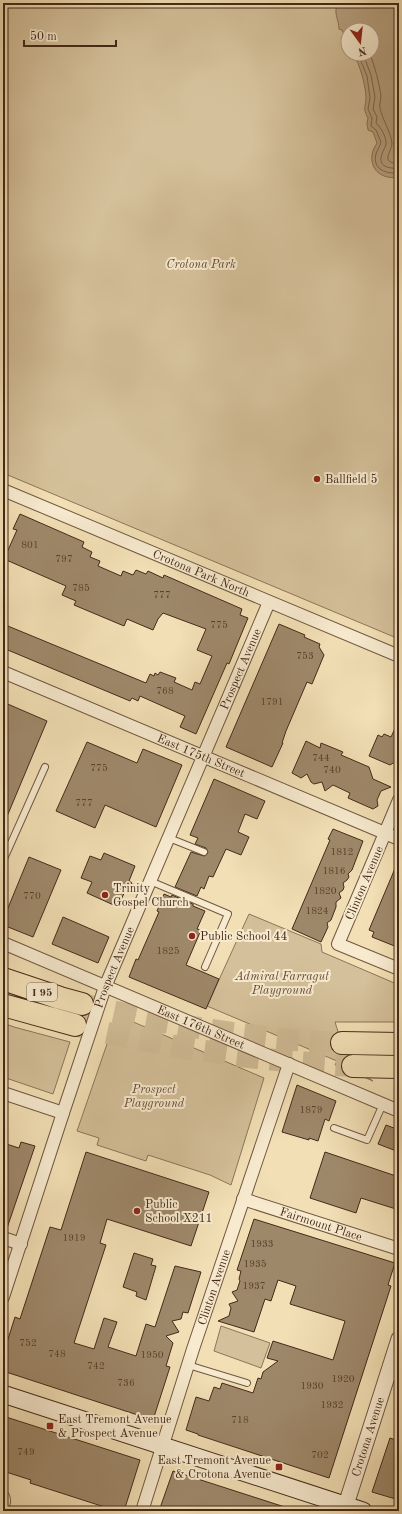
<svg xmlns="http://www.w3.org/2000/svg" width="402" height="1514" font-family="'Old Standard TT',serif">
  <style>
    .green { fill: #d4c09a; stroke: #8c7559; fill-rule: evenodd }
    .water { fill: #b7a180; stroke: #897156 }
    .lines { fill: none; stroke-linecap: round; stroke-linejoin: round }
    .shore { stroke: #7e664c; stroke-width: 1 }
    .building { fill: #9e886a; stroke: #442a18 }
    .motorway-tunnel { stroke: #cfbb96; stroke-width: 22; stroke-dasharray: 22 11; stroke-linecap: butt }
    .service-casing { stroke: #70573f; stroke-width: 8 }
    .minor-casing { stroke: #70573f; stroke-width: 14 }
    .tertiary-casing { stroke: #70573f; stroke-width: 17 }
    .secondary-casing { stroke: #442a18; stroke-width: 19 }
    .motorway-casing { stroke: #442a18; stroke-width: 24 }
    .service { stroke: #f7eacf; stroke-width: 6 }
    .minor { stroke: #f7eacf; stroke-width: 12 }
    .tertiary { stroke: #f7eacf; stroke-width: 15 }
    .secondary { stroke: #f7eacf; stroke-width: 17 }
    .motorway { stroke: #f2dfb5; stroke-width: 22 }
    .poi-dot { fill: #8f2418; stroke: #f7eacf; stroke-width: 1.5 }
    .labels { text-anchor: middle; stroke-width: 4; stroke-linejoin: round; paint-order: stroke }
    .number-label { font-size: 10px; fill: #5a422c }
    .shield { fill: #f7eacf; stroke: #7a644f; stroke-width: 1 }
    .shield-label { font-size: 11px; font-weight: bold; fill: #442a18 }
    .park-label { font-size: 12px; font-style: italic; fill: #614832; stroke: #f7eacf }
    .poi-label { font-size: 12px; fill: #442a18; stroke: #f7eacf; text-anchor: start }
    .street-label { font-size: 12px; fill: #442a18; stroke: #f7eacf }
  </style>
  <rect width="100%" height="100%" fill="#f2dfb5"/>
  <filter id="stains"><feTurbulence type="fractalNoise" baseFrequency=".005" numOctaves="4"/><feColorMatrix values="0 0 0 0 .2 0 0 0 0 .09 0 0 0 0 .02 0 0 0 .5 -.17"/></filter>
  <radialGradient id="worn" r=".72"><stop offset=".6" stop-color="#630" stop-opacity="0"/><stop offset="1" stop-color="#630" stop-opacity=".3"/></radialGradient>
  <path class="green" d="M3 3H399V639L3 473ZM348 30H372V54H348Z
    M249 914 321 944 322 952 399 985V1022H335C344 1051 346 1064 373 1081L335 1065 337 1061 207 1006Z
    M117 1015 264 1078 231 1185 210 1175 148 1155 146 1161 97 1145 99 1138 77 1131Z
    M3 1023 14 1027 70 1042 53 1094 3 1077Z
    M221 1326 270 1343 261 1368 214 1351Z"/>
  <path class="water" d="M339 3H399V177C385 180 370 172 372 155 372 151 375 147 377 143L373 132 368 130 367 123 368 118C362 107 366 108 366 97 365 82 360 67 354 54H372V30H348V44L342 30 339 29C339 19 332 11 339 3Z"/>
  <g class="lines">
    <path class="shore" d="M358 54 367 76 370 98 368 109 372 118 371 126 376 130 381 142C380 147 377 150 376 154 372 170 387 174 399 173
      M363 54 371 75 375 97 373 109 377 117 376 123C381 128 386 136 386 143 386 147 383 150 382 154 377 167 390 169 399 168
      M370 54C375 68 379 81 381 96 381 100 379 104 380 108 382 119 391 132 392 143 392 149 387 154 388 160L392 163 399 162"/>
  </g>
  <path class="building" d="M20 514 84 542 82 547 92 552 90 557 100 561 98 566 121 576 123 571 133 575 136 570 146 574 148 571 163 578 164 575 242 609 240 615 248 618 229 664 227 663 196 734 180 727 185 716 140 696 138 701 132 698 130 701 3 648V624L146 683 150 674 154 676 155 673 158 675 160 672 176 678 174 682 192 690 195 682 200 684 212 656 197 650 206 629 163 613 158 619 153 630 127 619 124 626 74 605 76 601 62 595 66 586 4 559 17 530 13 529Z
    M279 624 305 635 304 637 320 644 319 647 324 655 312 684 307 682 286 731 282 743H283L272 767 226 747Z
    M3 702 47 721 3 826Z
    M399 720V749L395 751 398 760 390 765 369 756 378 735 382 737 384 734 391 737Z
    M306 741 320 748 321 743 343 752 341 755 369 767 373 779 391 787 381 791 377 800 378 806 373 809 348 798 350 793 333 785 325 791 322 782 314 784 311 782 307 774 301 778 292 773Z
    M87 742 137 763 143 749 182 765 156 827 105 805 95 828 56 811Z
    M214 779 265 801 257 819 245 814 238 832 249 837 241 855 226 849 213 877 209 876 204 889 201 887 197 896 175 887 191 852 204 856 208 853 206 848 195 844 198 838 190 835Z
    M333 829 363 841 352 870 348 874 349 877 347 880 343 883 344 887 343 890 339 893 341 898 336 902V907L331 920 327 923 328 927 321 942 292 929 330 840 328 839Z
    M104 853 135 866 129 881 132 883 128 892 125 891 118 907 87 893 92 882 81 878 90 856 101 860Z
    M29 857 61 870 33 937 3 925V920Z
    M399 859V942L397 947 372 937 374 932 369 930Z
    M164 894 171 897 172 895 193 904V906L205 911 197 929 201 930 186 965 219 979 206 1009 129 977 136 959 138 960 159 912 157 911Z
    M63 917 109 937 98 963 52 944Z
    M297 1085 336 1101 329 1121 325 1119 318 1141 309 1138V1140L282 1132Z
    M386 1125 399 1130V1152L378 1144Z
    M21 1142 35 1146 6 1231H3V1143L19 1148Z
    M86 1152 209 1192 191 1246 107 1219 100 1243 106 1245 74 1343 94 1349 104 1318 117 1322 108 1347 136 1356 146 1324 155 1327 175 1266 201 1272 188 1313 183 1312 181 1319 172 1321 179 1332 166 1336 173 1343 166 1366 170 1367 153 1420 3 1371V1355L15 1317 20 1319 50 1227 61 1230Z
    M325 1152 399 1177V1210L361 1198 356 1213 310 1198Z
    M254 1219 395 1263 388 1285 391 1286 329 1478 198 1435V1434L186 1430 196 1397 209 1401 214 1387 220 1389 222 1383 253 1393 258 1378 261 1379 263 1372 278 1361 267 1358 273 1341 333 1360 345 1321 290 1304 296 1286 278 1280 271 1301 265 1299 254 1332 218 1321 229 1316 231 1308 229 1304 238 1301 232 1292 237 1290 240 1281 239 1279 241 1271 237 1270Z
    M134 1253 153 1259 151 1265 156 1266 146 1300 136 1296 137 1292 123 1287Z
    M3 1416 140 1460 124 1511H117L30 1483 31 1480 3 1471Z
    M390 1438 399 1441V1500L372 1492Z
    M173 1471 291 1509V1511H159Z"/>
  <g class="lines">
    <path class="motorway-tunnel" d="M82 1004C167 1025 254 1039 342 1043
      M75 1025C166 1048 260 1061 353 1066"/>
    <g class="service-casing">
      <path id="service" d="M169 838 204 852
        M3 861 45 767
        M150 881 228 914 205 967
        M334 1128 367 1140 383 1104
        M188 1365 247 1383
        M3 1492C9 1497 7 1504 5 1511"/>
    </g>
    <g class="minor-casing">
      <g id="minor">
        <path id="s1" d="M3 490 399 656"/>
        <path id="s2" d="M3 672 399 839"/>
        <path d="M399 800 338 944 399 969"/>
        <path id="s3" d="M3 943 399 1111"/>
        <path d="M3 1093 63 1113"/>
        <path id="s4" d="M243 1199 399 1249"/>
        <path d="M3 1238 21 1244"/>
        <path id="s5" d="M3 1297 63 1113 105 987 269 602"/>
        <path id="s6" d="M142 1511 193 1349 289 1064"/>
      </g>
    </g>
    <g class="tertiary-casing">
      <g id="tertiary">
        <path id="s7" d="M344 1511 399 1339"/>
      </g>
    </g>
    <g class="secondary-casing">
      <path id="secondary" d="M3 1394 363 1511"/>
    </g>
    <g class="motorway-casing">
      <path id="motorway" d="M3 979 60 998 82 1004
        M3 1005 75 1025
        M342 1043 399 1044
        M353 1066 399 1067"/>
    </g>
    <use href="#service" class="service"/>
    <use href="#minor" class="minor"/>
    <use href="#tertiary" class="tertiary"/>
    <use href="#secondary" class="secondary"/>
    <use href="#motorway" class="motorway"/>
  </g>
  <g class="poi-dot">
    <circle cx="317" cy="479" r="4"/>
    <circle cx="105" cy="895" r="4"/>
    <circle cx="192" cy="936" r="4"/>
    <circle cx="137" cy="1211" r="4"/>
    <rect x="46" y="1422" width="8" height="8" rx="2"/>
    <rect x="275" y="1463" width="8" height="8" rx="2"/>
  </g>
  <g class="labels">
    <g class="number-label">
      <text x="30" y="548">801</text>
      <text x="64" y="562">797</text>
      <text x="81" y="591">785</text>
      <text x="162" y="598">777</text>
      <text x="219" y="628">775</text>
      <text x="305" y="659">753</text>
      <text x="165" y="694">768</text>
      <text x="272" y="705">1791</text>
      <text x="321" y="761">744</text>
      <text x="99" y="771">775</text>
      <text x="332" y="773">740</text>
      <text x="84" y="806">777</text>
      <text x="342" y="855">1812</text>
      <text x="334" y="874">1816</text>
      <text x="325" y="894">1820</text>
      <text x="32" y="899">770</text>
      <text x="317" y="914">1824</text>
      <text x="168" y="954">1825</text>
      <text x="311" y="1113">1879</text>
      <text x="74" y="1241">1919</text>
      <text x="262" y="1247">1933</text>
      <text x="255" y="1267">1935</text>
      <text x="254" y="1289">1937</text>
      <text x="28" y="1346">752</text>
      <text x="57" y="1357">748</text>
      <text x="152" y="1358">1950</text>
      <text x="96" y="1369">742</text>
      <text x="343" y="1382">1920</text>
      <text x="126" y="1386">736</text>
      <text x="312" y="1389">1930</text>
      <text x="332" y="1408">1932</text>
      <text x="240" y="1423">718</text>
      <text x="26" y="1455">749</text>
      <text x="320" y="1458">702</text>
    </g>
    <rect class="shield" x="27" y="983" width="30" height="18" rx="3"/>
    <g class="shield-label">
      <text x="42" y="996">I 95</text>
    </g>
    <g class="park-label">
      <text x="201" y="268">Crotona Park</text>
      <text x="282" y="980">Admiral Farragut<tspan x="282" dy="14">Playground</tspan></text>
      <text x="154" y="1093">Prospect<tspan x="154" dy="14">Playground</tspan></text>
    </g>
    <g class="poi-label">
      <text x="325" y="483">Ballfield 5</text>
      <text x="113" y="892">Trinity<tspan x="113" dy="14">Gospel Church</tspan></text>
      <text x="200" y="940">Public School 44</text>
      <text x="145" y="1208">Public<tspan x="145" dy="14">School X211</tspan></text>
      <text x="58" y="1423">East Tremont Avenue<tspan x="58" dy="14">&amp; Prospect Avenue</tspan></text>
      <text x="271" y="1464" text-anchor="end">East Tremont Avenue<tspan x="271" dy="14">&amp; Crotona Avenue</tspan></text>
    </g>
    <g class="street-label">
      <text dy="4" stroke="none"><textPath href="#s1" startOffset="215">Crotona Park North</textPath></text>
      <text dy="4" stroke="none"><textPath href="#s5" startOffset="672">Prospect Avenue</textPath></text>
      <text dy="4" stroke="none"><textPath href="#s2" startOffset="215">East 175th Street</textPath></text>
      <text transform="translate(364 883) rotate(-67)" y="4">Clinton Avenue</text>
      <text dy="4" stroke="none"><textPath href="#s5" startOffset="348">Prospect Avenue</textPath></text>
      <text dy="4" stroke="none"><textPath href="#s3" startOffset="215">East 176th Street</textPath></text>
      <text dy="4" stroke="none"><textPath href="#s4" startOffset="82">Fairmount Place</textPath></text>
      <text dy="4" stroke="none"><textPath href="#s6" startOffset="235">Clinton Avenue</textPath></text>
      <text dy="4" stroke="none"><textPath href="#s7" startOffset="78">Crotona Avenue</textPath></text>
    </g>
  </g>
  <rect width="402" height="1514" fill="none" stroke="#f2dfb5" stroke-width="16"/>
  <rect x="4" y="4" width="394" height="1506" fill="none" stroke="#442a18" stroke-width="2"/>
  <rect x="8" y="8" width="386" height="1498" fill="none" stroke="#442a18"/>
  <g transform="translate(360 42) rotate(165)"><circle r="19" fill="#f7eacf" stroke="#af9d86"/>
  <path d="M0-3L7 15L0 10L-7 15Z" fill="#8f2418"/>
  <text y="-6" font-size="11" font-weight="bold" text-anchor="middle" fill="#442a18">N</text>
  </g>
  <path d="M24 40v6h92v-6" fill="none" stroke="#442a18" stroke-width="2"/>
  <text x="30" y="40" font-size="12" fill="#442a18" stroke="#f7eacf" stroke-width="3" paint-order="stroke">50 m</text>
  <rect width="100%" height="100%" filter="url(#stains)"/>
  <rect width="100%" height="100%" fill="url(#worn)"/>
</svg>
